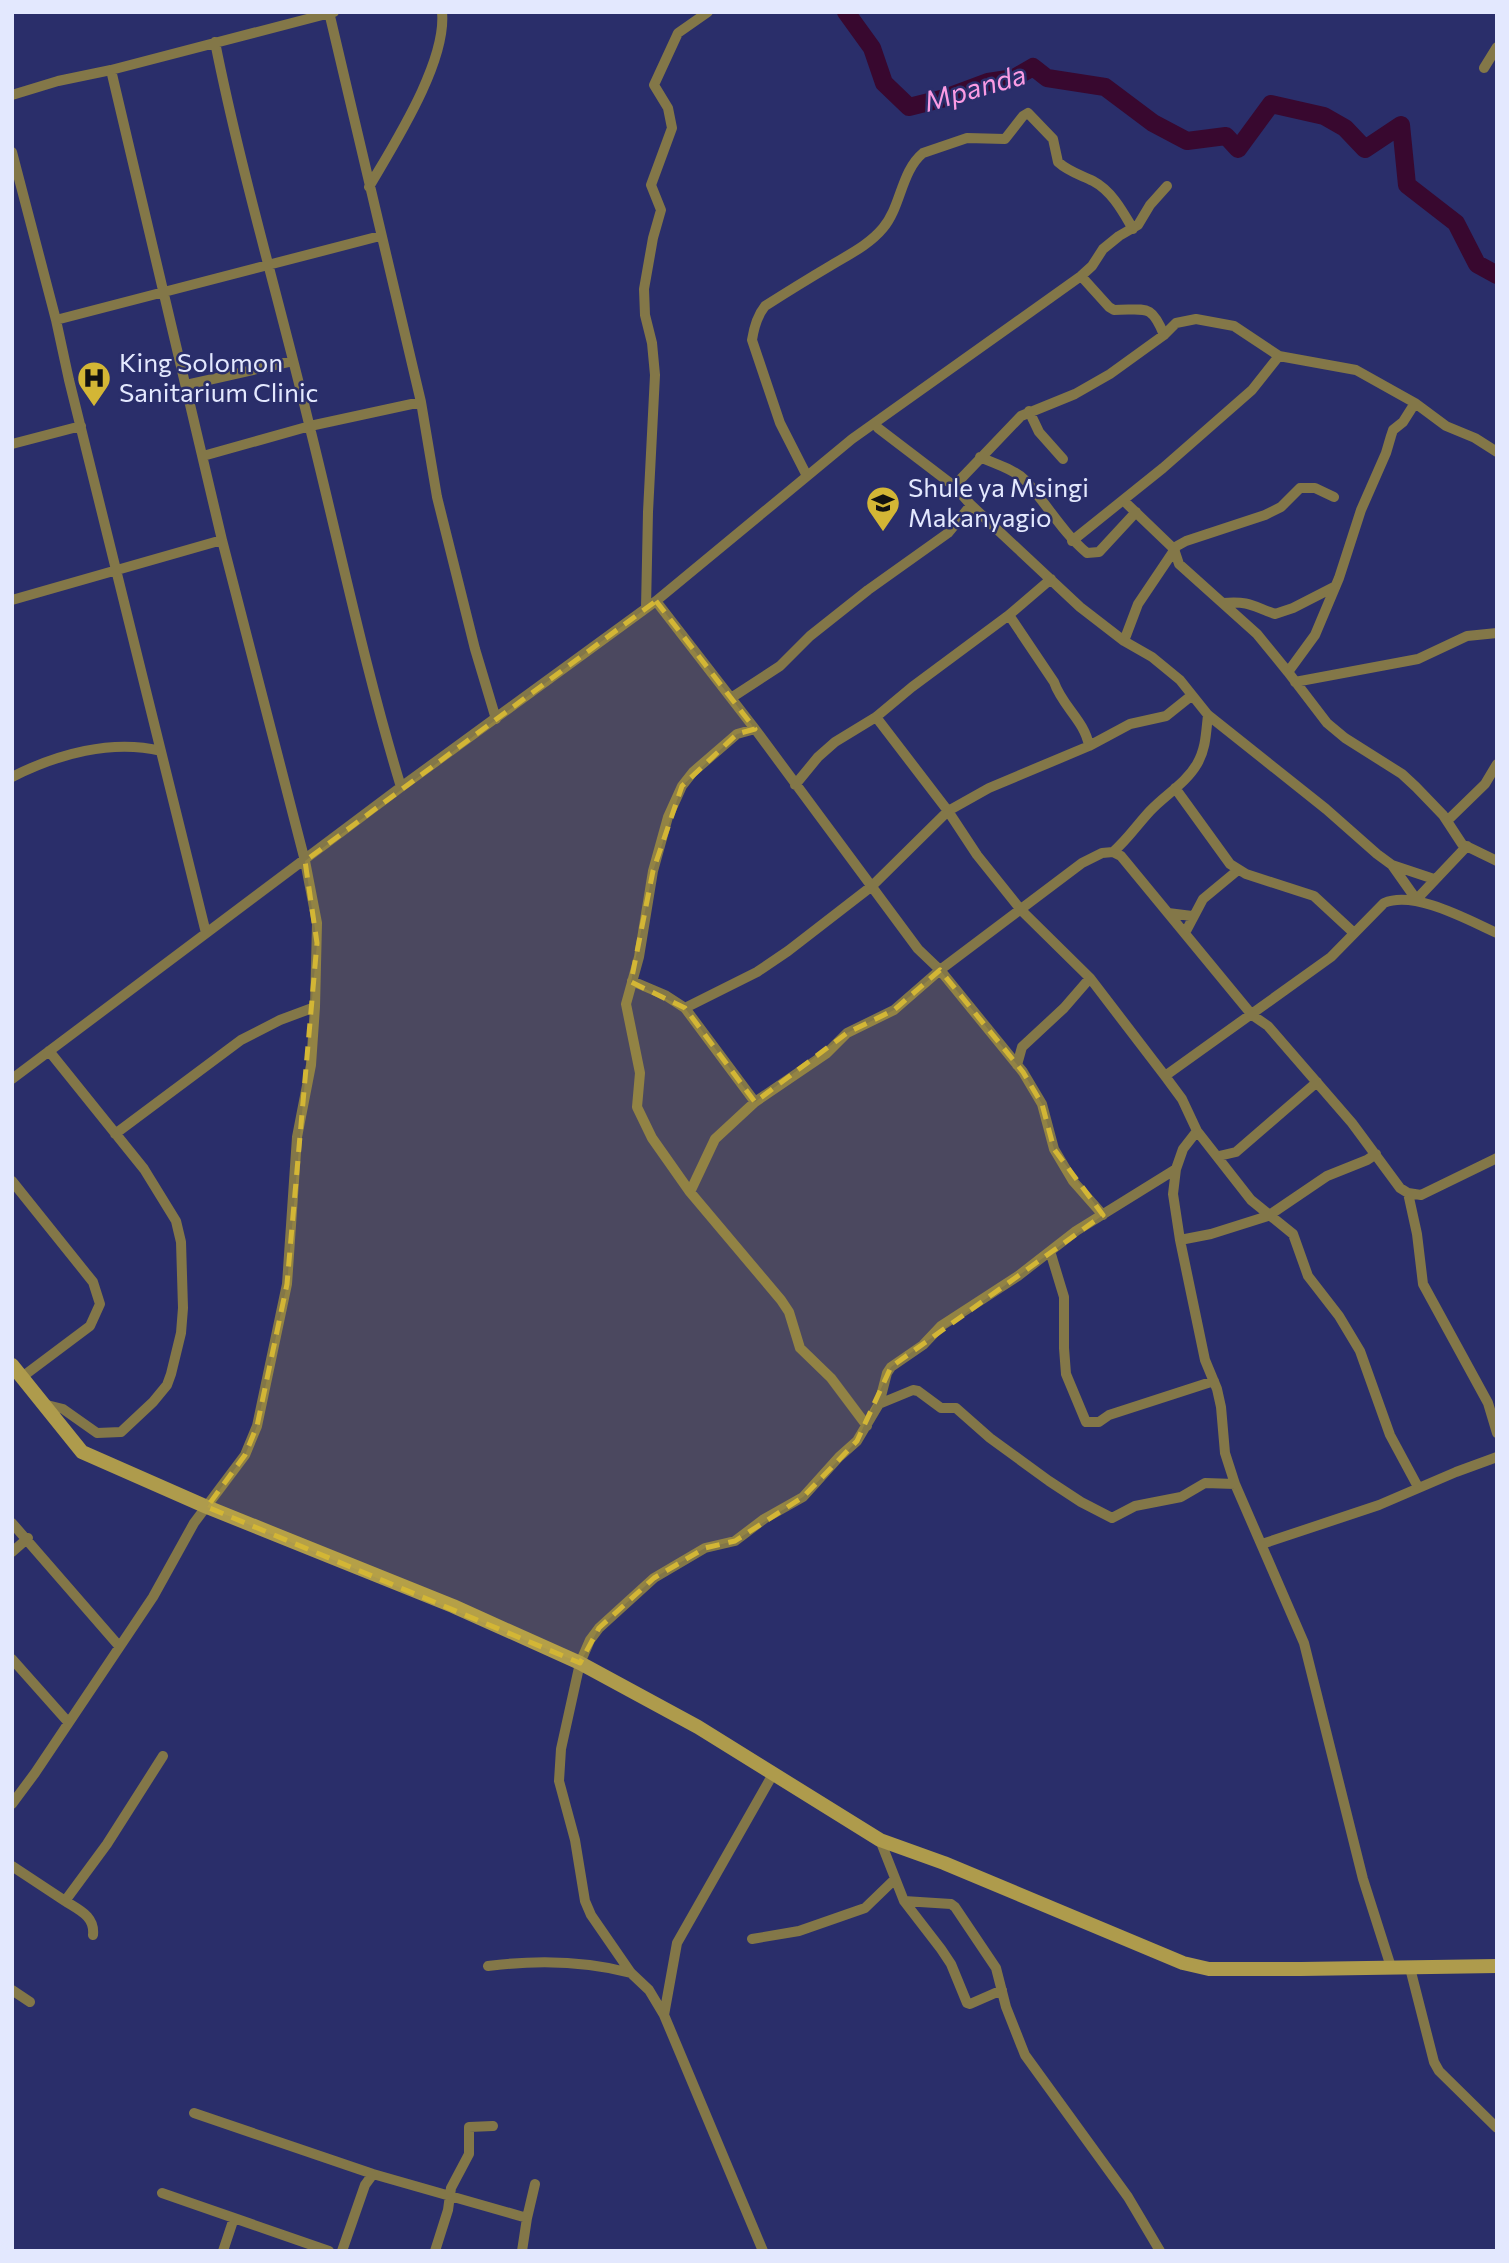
<svg xmlns="http://www.w3.org/2000/svg" width="1509" height="2263" font-family="Commissioner,sans-serif">
  <style>
    .lines { fill: none; stroke-linecap: round; stroke-linejoin: round }
    .river { stroke: #38082f; stroke-width: 18 }
    .street { stroke: #837748; stroke-width: 10 }
    .secondary { stroke: #ae9b4c; stroke-width: 14 }
    .marked { fill: #d3b635; fill-opacity: 0.2; stroke: #d3b635; stroke-width: 5; stroke-dasharray: 14 9; stroke-linejoin: round }
    .labels { text-anchor: middle; stroke-width: 5; stroke-linejoin: round; paint-order: stroke }
    .poi-label { font-size: 26px; fill: #e3e8fe; stroke: #2a2e6a; text-anchor: start }
    .water-label { font-size: 28px; font-style: italic; fill: #fa9be3; stroke: #2a2e6a }
  </style>
  <rect width="100%" height="100%" fill="#2a2e6a"/>
  <g class="lines">
    <path class="river" d="M846 12 872 48 884 83 909 107 945 98 988 82 1014 78 1033 67 1047 78 1105 87 1153 123 1187 141 1226 136 1238 149 1271 104 1324 116 1345 128 1365 149 1401 125 1407 185 1456 223 1477 264 1497 275"/>
    <path class="street" d="M329 12 421 402 437 497 475 649 496 719
      M215 42C241 172 279 299 310 428 340 548 365 669 401 787
      M1484 68 1497 47
      M12 95 58 81 111 70 334 12
      M12 152 56 320 69 380 206 933
      M369 187C394 144 447 62 442 12
      M1081 276 1109 307 1114 310C1146 310 1151 303 1164 335
      M56 320 380 236
      M186 385 293 361
      M1415 403 1403 422 1393 430 1391 436 1386 453 1361 510 1339 578 1315 635 1288 672 1327 723 1345 738 1402 774 1416 787 1443 815 1462 844 1497 861
      M1029 411 1039 432 1063 459
      M878 428 954 486 971 505 1080 607 1124 641 1152 657 1180 680 1208 715 1326 809 1377 854 1392 865 1434 879
      M12 444 81 426
      M203 456 310 426 421 402
      M980 457C995 464 1014 469 1025 480 1047 504 1062 532 1087 553L1099 552 1136 512
      M807 476 780 423 752 340C754 327 757 316 765 306 787 292 808 279 830 266 848 255 869 245 883 228 901 207 901 171 923 153L967 138 1005 139 1023 116 1028 113 1053 139 1058 162C1069 172 1081 175 1093 181 1112 191 1123 212 1133 229
      M954 486 1021 416 1075 394 1110 374 1164 335 1176 323 1196 319 1234 326 1279 356 1356 370 1415 403 1446 426 1475 438 1497 452
      M1124 501 1174 549 1179 564 1257 634 1288 672
      M1072 541 1163 468 1252 390 1279 356
      M12 600 222 540
      M656 601 755 729 918 949 940 970 1023 1072 1042 1104 1054 1149 1073 1181 1103 1215
      M1223 603C1251 601 1252 606 1275 614L1293 608 1334 587
      M646 608 648 512 655 375 652 343 645 315 644 289 653 238 661 210 651 185 672 128 668 108 654 85 678 33 708 12
      M1009 615 1054 682C1062 706 1085 721 1089 746
      M1124 641 1138 604 1177 546 1186 541 1265 515 1281 507 1300 488H1315L1334 497
      M1295 682 1418 659 1467 636 1497 633
      M731 698 780 666 810 636 868 590 948 533 971 505
      M876 717 948 811 977 855 1021 910 1090 978 1165 1076 1182 1099 1197 1131 1251 1200 1293 1234 1308 1276 1339 1316 1360 1351 1390 1435 1418 1487
      M755 729 737 734 693 772 682 786 668 817 653 871 639 957 626 1004 640 1073 637 1107 652 1138 690 1192 781 1300 789 1312 800 1348 831 1378 867 1426
      M12 777C57 754 112 739 161 751
      M795 785 818 757 835 742 876 717 912 687 1009 615 1051 579
      M1175 788 1230 864 1246 874 1314 896 1354 933
      M1447 821 1485 784 1497 764
      M1113 852C1127 840 1137 825 1150 811 1165 795 1186 783 1197 764 1206 749 1206 732 1208 715
      M1392 865 1416 899
      M1415 901 1467 846
      M1168 913 1192 916
      M1185 933 1203 899 1238 870
      M632 981 665 995 685 1008 755 1102
      M685 1008 757 972 788 951 872 886 948 811 989 788 1089 746 1130 724 1166 716 1191 696
      M1017 1065 1022 1047 1064 1008 1090 978
      M1165 1076 1331 957 1384 903C1415 890 1468 920 1497 933
      M12 1079 401 787 656 601 852 439 1081 276 1092 266 1103 249 1119 236 1138 225 1150 205 1167 186
      M1197 1131 1183 1149 1176 1169 1173 1194 1180 1240 1205 1360 1217 1389 1221 1407 1225 1453 1235 1484 1304 1643 1363 1879 1391 1967
      M115 1134 241 1040 280 1020 315 1007
      M1219 1156 1236 1152 1317 1082
      M12 1181 93 1282 100 1304 90 1326 22 1377
      M690 1192 715 1139 755 1102 827 1053 847 1033 894 1010 940 970 1082 863 1102 853 1113 852 1121 856 1252 1015 1268 1026 1352 1123 1400 1188 1408 1193 1421 1195 1497 1158
      M1408 1193 1417 1234 1423 1284 1488 1403 1497 1433
      M1180 1240 1211 1234 1268 1216 1327 1176 1367 1160 1376 1154
      M1050 1251 1064 1297V1348L1066 1374 1086 1422H1099L1109 1415 1214 1381
      M43 1404 63 1409 97 1433 121 1432 153 1402 167 1385 171 1374 181 1333 183 1308 181 1242 176 1221 144 1169 49 1051
      M879 1404 913 1390 918 1391 941 1408H956L990 1438 1049 1481 1081 1502 1112 1518 1135 1506 1181 1497 1205 1483 1235 1484
      M12 1523 119 1646
      M1262 1544 1379 1505 1456 1472 1497 1457
      M12 1552 28 1538
      M12 1659 68 1722
      M12 1804 35 1773 153 1597 194 1523 245 1455 257 1426 287 1284 297 1137 311 1065 315 1007 317 923 305 861 222 540 111 70
      M880 1840 904 1901 941 1949 951 1964 967 2003 970 2004 1002 1990
      M12 1866 65 1901 107 1844 163 1756
      M65 1901C79 1910 95 1916 93 1935
      M904 1901 951 1904 955 1907 996 1968 1006 2007 1025 2055 1128 2197 1160 2251
      M752 1939 799 1931 865 1908 895 1879
      M488 1966C535 1960 586 1961 631 1973
      M1410 1968 1434 2062 1439 2071 1497 2128
      M12 1990 30 2002
      M664 2015 677 1943 773 1774
      M194 2113 373 2174 527 2218 522 2251
      M162 2193 329 2251
      M527 2218 535 2184
      M223 2251 234 2218
      M342 2251 365 2185 373 2174
      M435 2251 448 2210 451 2188 469 2154V2127L493 2126
      M763 2251 664 2015 649 1990 631 1973 591 1915 585 1901 575 1840 559 1781 561 1749 580 1663 590 1640 599 1628 654 1578 705 1548 735 1541 764 1519 803 1497 839 1457 857 1441 879 1404 887 1373 891 1367 923 1345 941 1326 1018 1276 1076 1231 1176 1169"/>
    <path class="secondary" d="M12 1365 82 1452 207 1507 453 1606 580 1663 698 1727 880 1840 944 1863 1183 1963 1209 1969H1301L1497 1966"/>
  </g>
  <path class="marked" d="M656 601 755 729 737 734 682 786 653 871 631 982 685 1008 755 1102 847 1033 894 1010 940 970 1023 1072 1042 1104 1054 1149 1103 1215 891 1367 857 1441 803 1497 735 1541 705 1548 654 1578 599 1628 580 1663 207 1507 245 1455 257 1426 287 1284 317 943 305 861Z"/>
  <defs>
    <g id="hospital-pin" transform="scale(1.75)"><path d="M0 17L-7.5 6A9.5 9.5 0 1 1 7.5 6Z" fill="#d3b635" stroke="#2a2e6a"/><path d="M-5-5h3v3.5h4V-5h3V5h-3V1.5h-4V5h-3Z" fill="#111"/></g>
    <g id="school-pin" transform="scale(1.75)"><path d="M0 17L-7.5 6A9.5 9.5 0 1 1 7.5 6Z" fill="#d3b635" stroke="#2a2e6a"/><path d="M0-5L7-2L0 1L-7-2ZM-4 1L0 2.5L4 1V4Q0 6-4 4Z" fill="#111"/></g>
  </defs>
  <g fill-rule="evenodd">
    <use href="#hospital-pin" x="94" y="378"/>
    <use href="#school-pin" x="883" y="503"/>
  </g>
  <g class="labels">
    <g class="poi-label">
      <text x="119" y="372">King Solomon<tspan x="119" dy="30">Sanitarium Clinic</tspan></text>
      <text x="908" y="497">Shule ya Msingi<tspan x="908" dy="30">Makanyagio</tspan></text>
    </g>
    <g class="water-label">
      <text transform="translate(975 88) rotate(-16)" y="10">Mpanda</text>
    </g>
  </g>
  <rect width="1509" height="2263" fill="none" stroke="#e3e8fe" stroke-width="28"/>
</svg>
